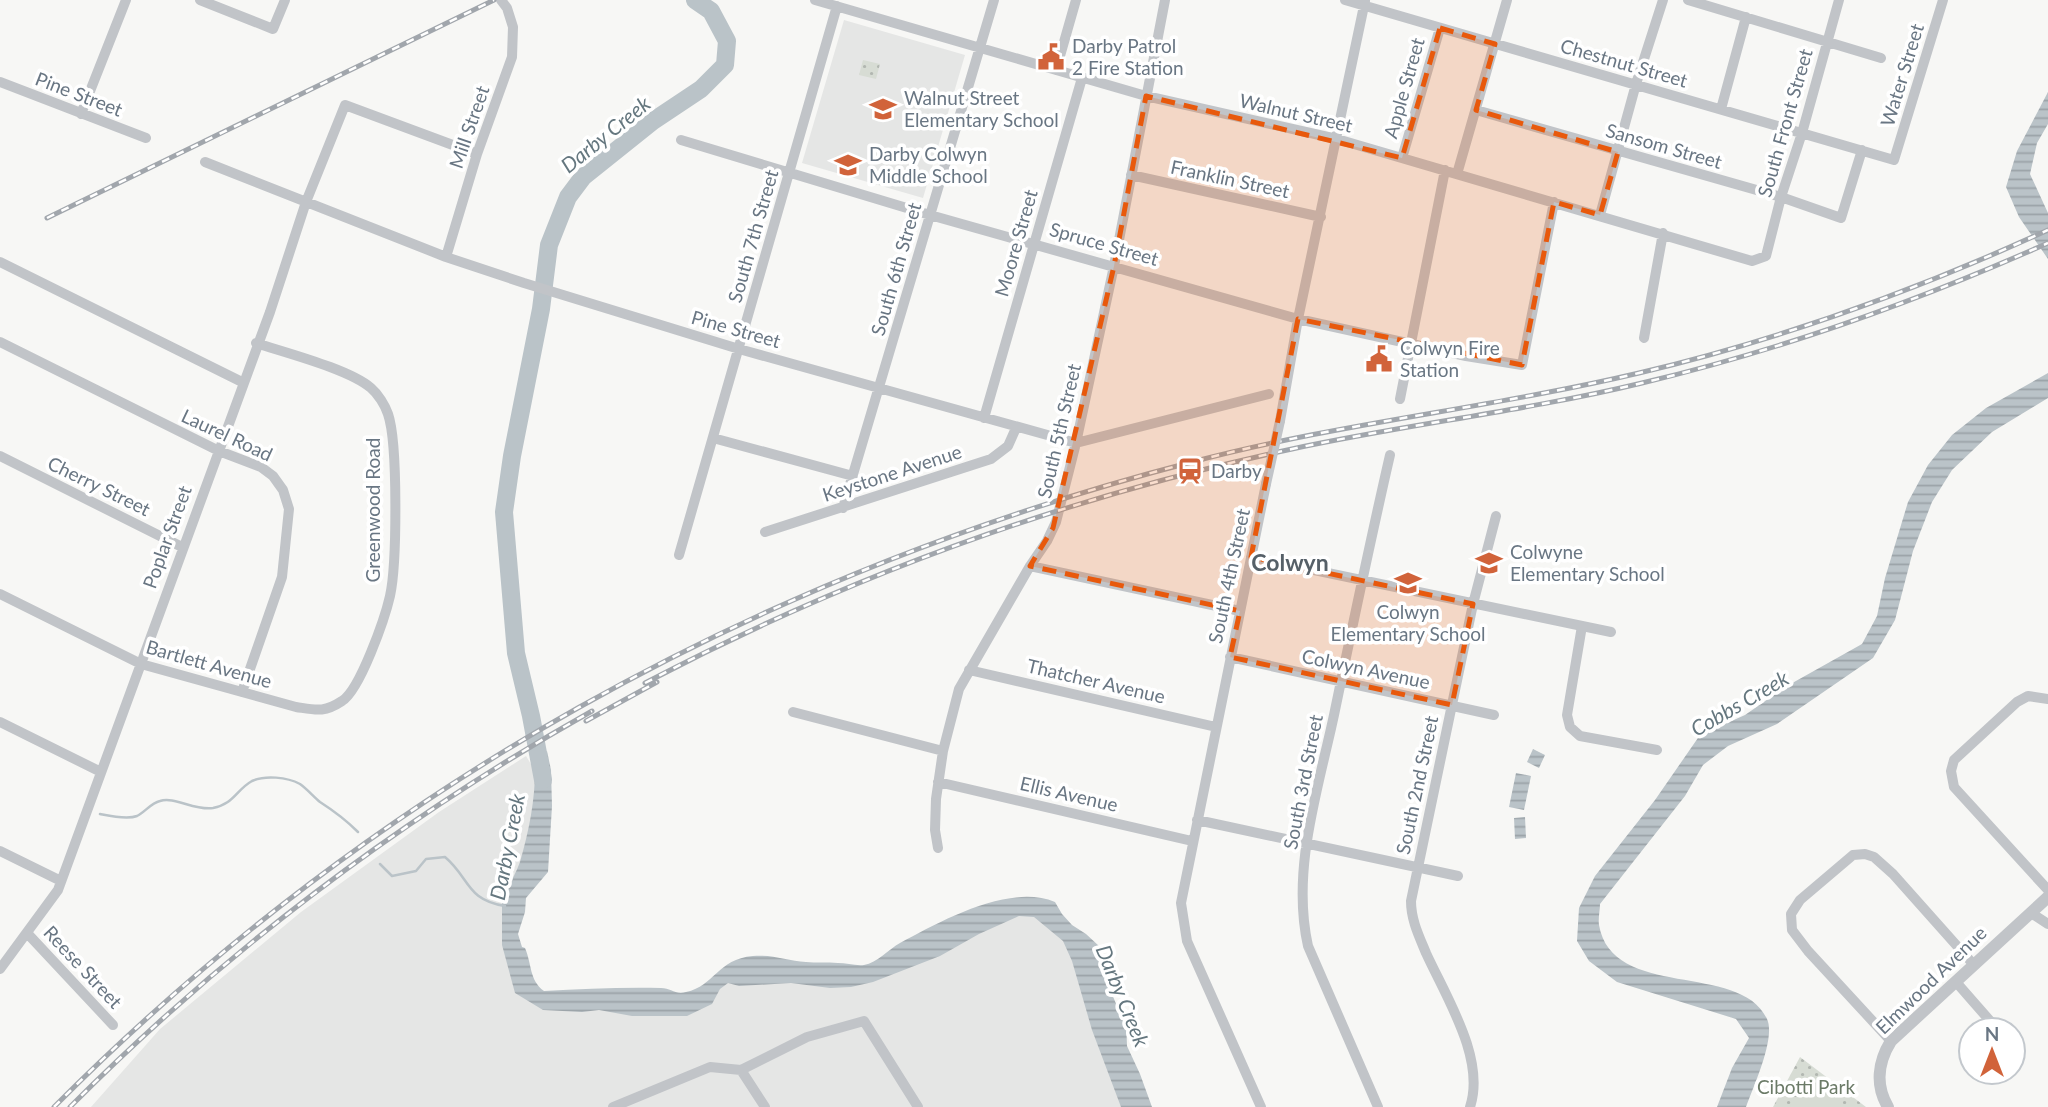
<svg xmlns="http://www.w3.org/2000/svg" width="2048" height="1107" font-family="Lato,sans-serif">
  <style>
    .built { fill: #e5e6e5 }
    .park { fill: url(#park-dots) }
    .pitch { fill: #d7dcd4 }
    .water { fill: url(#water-rules) }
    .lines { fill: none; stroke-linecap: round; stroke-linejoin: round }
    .stream { stroke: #bac3c8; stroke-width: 2.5 }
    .river { stroke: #bac3c8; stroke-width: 18 }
    .minor { stroke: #c1c4c8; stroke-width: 10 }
    .tertiary { stroke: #c1c4c8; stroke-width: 12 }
    .rail-casing { stroke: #a1a6ac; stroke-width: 5 }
    .rail { stroke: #fff; stroke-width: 2.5; stroke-dasharray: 8; stroke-linecap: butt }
    .minor-bridge { stroke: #c1c4c8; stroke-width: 10 }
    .marked { fill: #e8590c; fill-opacity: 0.2; stroke: #e8590c; stroke-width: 5; stroke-dasharray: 14 9; stroke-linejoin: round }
    .labels { text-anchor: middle; stroke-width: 7; stroke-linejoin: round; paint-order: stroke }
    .poi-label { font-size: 19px; fill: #697683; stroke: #fff; text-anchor: start }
    .street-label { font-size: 19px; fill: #697683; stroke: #fff }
    .park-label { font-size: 19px; fill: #6b7a67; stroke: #fff }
    .water-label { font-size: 21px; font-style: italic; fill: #65777f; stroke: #fff }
    .quarter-label { font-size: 23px; font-weight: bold; fill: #566068; stroke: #fff }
  </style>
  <defs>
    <pattern id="park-dots" width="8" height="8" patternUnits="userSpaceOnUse" patternTransform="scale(1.75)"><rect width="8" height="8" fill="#d7dcd4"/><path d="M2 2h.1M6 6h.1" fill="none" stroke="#b2b7b1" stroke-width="1.8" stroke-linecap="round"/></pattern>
    <pattern id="water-rules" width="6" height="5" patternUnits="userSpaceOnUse" patternTransform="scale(1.75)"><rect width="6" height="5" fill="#bac3c8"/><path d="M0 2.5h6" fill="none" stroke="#9ba3a8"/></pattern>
  </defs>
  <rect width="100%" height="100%" fill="#f7f7f5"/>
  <path class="built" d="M844 20 965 55 923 198 802 163Z
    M526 756 543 784 514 933 539 1001 665 1005 745 968 868 970 1024 913H1054L1142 1107H91L160 1029 301 912 439 812Z"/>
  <path class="park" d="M863 60 880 64 876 79 859 75Z
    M1800 1057 1866 1107H1773Z"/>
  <path class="pitch" d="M1811 1080 1846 1107H1788Z"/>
  <path class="water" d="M2048 92V124L2037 143 2030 174 2048 213V259L2019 217 2006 187 2017 151Z
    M2048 373V398L1992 432 1952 470 1932 502 1913 551 1895 620 1873 658 1777 724 1728 746 1703 765 1685 796 1600 904C1600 910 1598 919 1599 925 1612 1001 1741 961 1767 1019 1776 1038 1753 1087 1746 1107H1717L1732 1068 1749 1038 1736 1019 1617 982 1589 961 1577 941 1579 908 1595 876 1655 800 1700 735 1745 715 1787 686 1862 644 1877 616 1885 578 1908 502 1928 465 1952 435 1986 408Z
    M1533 749 1545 755 1539 768 1527 762Z
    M547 751 551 770 552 806 548 872 526 898 525 912 518 934 522 947 525 948C532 964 529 980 544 991 583 989 622 987 661 988 671 988 675 995 686 992 715 986 717 959 753 956 772 954 788 961 806 962 816 963 827 962 838 963 846 963 856 966 864 965 877 963 889 949 900 943 941 921 1009 883 1055 902L1062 914 1072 925 1086 934 1099 946 1106 980 1117 1006 1126 1019 1127 1046 1140 1074 1152 1107H1121L1092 1030 1072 961 1063 941 1034 917 1019 916 979 934 940 956 873 982 851 987 830 988 791 983 739 986 728 983 720 989 712 1004 687 1016H632L599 1010 582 1012 543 1010 515 993 502 945V900L506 898C507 887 516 874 520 862 530 827 536 796 535 759Z
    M1516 773 1531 776 1524 810 1509 807Z
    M1525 817 1526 838 1515 839 1514 818Z"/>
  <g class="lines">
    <path class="stream" d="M100 814C110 816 127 820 137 816 145 812 151 803 160 801 174 796 195 811 213 808 234 804 236 790 252 781 265 775 287 777 300 784 307 789 313 796 320 802 334 811 346 820 358 832
      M380 864 392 876 416 871 426 859 445 857C470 878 466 900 505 906"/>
    <path class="river" d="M543 780 531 716 516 653 504 512 512 456 541 309 549 245 568 197 583 177 653 121 701 89 725 65 727 41 711 11 695 0"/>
    <path class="minor" d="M200 0 273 29 285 0
      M815 0 1146 96 1337 139 1752 261 1766 256 1781 197 1802 133 1839 0
      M1345 0 1894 160 1943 0
      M1688 0 1881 58
      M1056 70 1076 0
      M0 82 146 138
      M1721 109 1746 17
      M1476 110 1781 197 1841 218 1862 150
      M81 114 126 0
      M681 140 930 215 1298 319 1466 356 1522 365 1554 202
      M1402 158 1440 28
      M205 162 446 257 524 283 739 349 1076 443 1269 394
      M1457 174 1507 0
      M1131 175 1321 217
      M1600 215 1636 84 1663 0
      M446 257 477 154 512 57 513 27 507 8 501 0
      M0 262 242 382
      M1644 338 1663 233
      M0 342 219 451 261 467 273 476 283 490 289 509 282 577 242 692
      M1400 399 1445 170
      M984 418 1082 78
      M1280 421 1298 319 1365 1
      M713 438 853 476
      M0 456 182 547
      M843 508 994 0
      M765 532 991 459 1008 446 1016 428
      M679 555 837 6
      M1251 557 1611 632
      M1030 566 1240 611
      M0 594 141 664 296 707C316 710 324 713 342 701 360 690 385 618 390 596 397 564 398 443 388 414 385 405 378 394 371 388 349 369 286 353 256 343
      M1582 626 1567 715 1570 727 1580 736 1657 750
      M1230 657 1494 715
      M969 670 1216 727
      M2048 699 2028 696 2017 702 1954 760 1951 771 1954 787 2048 890
      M793 712 943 751
      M0 722 101 772
      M938 782 1192 841
      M1197 820 1458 876
      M938 848 935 830 936 799 943 751 959 689 1030 566 1047 541 1056 522 1076 443 1114 266 1165 0
      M0 851 61 881
      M2031 913 2048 924
      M27 933 113 1025
      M0 969 58 890 270 312 306 202 345 105 477 154
      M1956 982 1998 1030
      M1891 1041 1808 951 1792 930 1791 914 1800 900 1853 855 1865 854 1874 857 1893 874 1974 965
      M741 1070 765 1107
      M613 1107 710 1067 741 1070 807 1037 864 1021 918 1107
      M1261 1107 1187 941 1181 903 1266 484
      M1378 1107 1308 946C1291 870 1318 790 1334 715 1352 628 1370 542 1390 455
      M1470 1107C1486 1059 1446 997 1426 953 1419 936 1411 920 1411 901L1473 604 1496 516"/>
    <path class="tertiary" d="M1888 1107C1875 1085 1878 1062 1891 1041L2048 897"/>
    <g class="rail-casing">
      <path id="rail" d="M47 218 494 0
        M645 683C849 576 1066 497 1292 449 1408 424 1526 411 1642 383 1781 350 1918 301 2048 243
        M586 721 657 682
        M54 1107C370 789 759 574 1192 462 1339 423 1491 408 1639 373 1779 340 1917 290 2048 230
        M70 1107C224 952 402 818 592 711"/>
    </g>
    <use href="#rail" class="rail"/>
    <path class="minor-bridge" d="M1266 484 1280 421"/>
  </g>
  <path class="marked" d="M1440 28 1495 44 1476 110 1618 152 1600 215 1554 202 1522 365 1298 319 1251 557 1473 604 1452 705 1230 657 1240 611 1030 566 1053 528 1114 266 1146 96 1402 158Z"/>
  <defs>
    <g id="civic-bare" transform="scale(2.1)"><path d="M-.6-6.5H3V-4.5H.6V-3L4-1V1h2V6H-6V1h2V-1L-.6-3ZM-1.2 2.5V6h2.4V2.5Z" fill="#d1633a" stroke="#fff" stroke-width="2.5" paint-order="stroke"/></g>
    <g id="school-bare" transform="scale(2.1)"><path d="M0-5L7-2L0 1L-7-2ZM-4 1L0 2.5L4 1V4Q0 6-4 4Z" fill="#d1633a" stroke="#fff" stroke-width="2.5" paint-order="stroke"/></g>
    <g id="station-bare" transform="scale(2.1)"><path d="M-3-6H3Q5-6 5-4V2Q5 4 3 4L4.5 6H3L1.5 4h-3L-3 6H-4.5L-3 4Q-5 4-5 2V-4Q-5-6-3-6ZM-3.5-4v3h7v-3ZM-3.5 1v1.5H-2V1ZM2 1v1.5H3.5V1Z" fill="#d1633a" stroke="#fff" stroke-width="2.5" paint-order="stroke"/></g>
  </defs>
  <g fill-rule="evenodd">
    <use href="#civic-bare" x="1051" y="57"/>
    <use href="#school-bare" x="883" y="109"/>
    <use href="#school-bare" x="848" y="165"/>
    <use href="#civic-bare" x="1379" y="359"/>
    <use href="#station-bare" x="1190" y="471"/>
    <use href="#school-bare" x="1489" y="563"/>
    <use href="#school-bare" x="1408" y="583"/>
  </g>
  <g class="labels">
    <g class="poi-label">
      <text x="1072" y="53">Darby Patrol<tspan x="1072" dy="22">2 Fire Station</tspan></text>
      <text x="904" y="105">Walnut Street<tspan x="904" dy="22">Elementary School</tspan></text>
      <text x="869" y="161">Darby Colwyn<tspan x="869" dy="22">Middle School</tspan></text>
      <text x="1400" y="355">Colwyn Fire<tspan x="1400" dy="22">Station</tspan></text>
      <text x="1211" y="478">Darby</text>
      <text x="1510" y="559">Colwyne<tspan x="1510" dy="22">Elementary School</tspan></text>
      <text x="1408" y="619" text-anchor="middle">Colwyn<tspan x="1408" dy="22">Elementary School</tspan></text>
    </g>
    <g class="street-label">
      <text transform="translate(1624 63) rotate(16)" y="7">Chestnut Street</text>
      <text transform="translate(1902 75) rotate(-73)" y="7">Water Street</text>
      <text transform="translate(1404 88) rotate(-74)" y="7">Apple Street</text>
      <text transform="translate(79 94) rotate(21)" y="7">Pine Street</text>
      <text transform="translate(1296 113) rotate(13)" y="7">Walnut Street</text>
      <text transform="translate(1785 123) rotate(-74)" y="7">South Front Street</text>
      <text transform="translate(469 127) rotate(-71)" y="7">Mill Street</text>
      <text transform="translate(1664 146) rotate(16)" y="7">Sansom Street</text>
      <text transform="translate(1230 179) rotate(12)" y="7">Franklin Street</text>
      <text transform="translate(753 236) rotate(-74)" y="7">South 7th Street</text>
      <text transform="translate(1016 243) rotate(-74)" y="7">Moore Street</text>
      <text transform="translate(1104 244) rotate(16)" y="7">Spruce Street</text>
      <text transform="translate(896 269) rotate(-74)" y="7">South 6th Street</text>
      <text transform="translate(736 329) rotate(16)" y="7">Pine Street</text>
      <text transform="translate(1059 431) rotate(-77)" y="7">South 5th Street</text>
      <text transform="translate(227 435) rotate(25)" y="7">Laurel Road</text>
      <text transform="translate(892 473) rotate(-18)" y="7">Keystone Avenue</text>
      <text transform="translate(99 486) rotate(26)" y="7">Cherry Street</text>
      <text transform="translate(373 510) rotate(-90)" y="7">Greenwood Road</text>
      <text transform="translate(167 537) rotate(-70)" y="7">Poplar Street</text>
      <text transform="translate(1229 576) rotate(-78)" y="7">South 4th Street</text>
      <text transform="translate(209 664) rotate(16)" y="7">Bartlett Avenue</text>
      <text transform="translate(1366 669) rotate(12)" y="7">Colwyn Avenue</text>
      <text transform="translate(1096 681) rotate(13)" y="7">Thatcher Avenue</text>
      <text transform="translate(1303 782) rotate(-79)" y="7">South 3rd Street</text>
      <text transform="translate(1417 785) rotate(-78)" y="7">South 2nd Street</text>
      <text transform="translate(1069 794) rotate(13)" y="7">Ellis Avenue</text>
      <text transform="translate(83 967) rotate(47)" y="7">Reese Street</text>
      <text transform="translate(1931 980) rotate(-44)" y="7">Elmwood Avenue</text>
    </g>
    <g class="park-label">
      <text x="1806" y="1094">Cibotti Park</text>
    </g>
    <g class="water-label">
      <text transform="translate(606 135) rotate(-39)" y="7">Darby Creek</text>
      <text transform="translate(1740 704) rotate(-30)" y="7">Cobbs Creek</text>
      <text transform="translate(508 847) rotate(-79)" y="7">Darby Creek</text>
      <text transform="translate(1122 996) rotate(68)" y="7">Darby Creek</text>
    </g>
    <g class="quarter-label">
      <text x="1290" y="571">Colwyn</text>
    </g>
  </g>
  <g transform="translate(1992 1051)"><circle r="33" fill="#ffffff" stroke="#c3c8cd" stroke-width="2"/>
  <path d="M0-5L12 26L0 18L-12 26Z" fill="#d1633a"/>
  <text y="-10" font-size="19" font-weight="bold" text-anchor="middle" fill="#697683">N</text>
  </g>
</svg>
